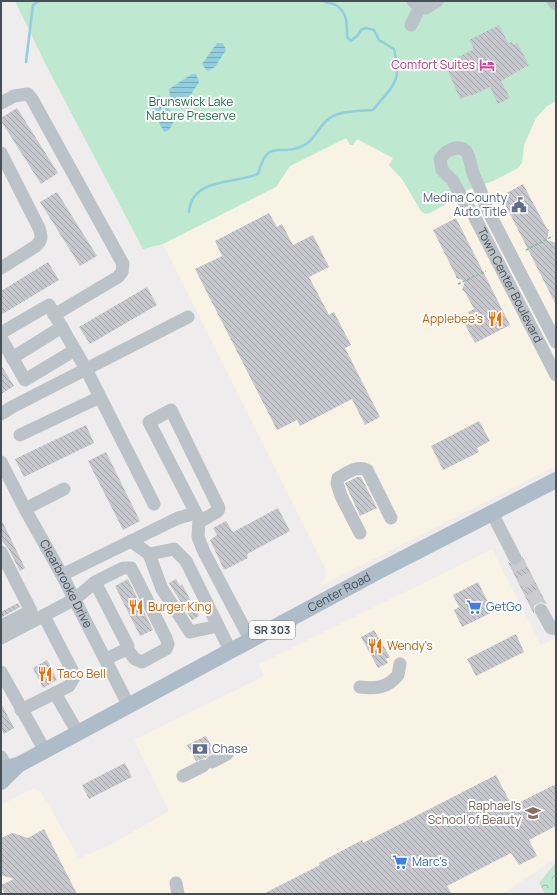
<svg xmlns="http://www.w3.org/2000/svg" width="557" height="895" font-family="Manrope,sans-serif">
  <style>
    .commercial { fill: #f8f3e5 }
    .green { fill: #bee8cf }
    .forest { fill: url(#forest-crowns) }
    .water { fill: url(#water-rules) }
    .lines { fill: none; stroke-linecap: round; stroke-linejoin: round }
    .stream { stroke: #90cee0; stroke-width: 2.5 }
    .building { fill: url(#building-back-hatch) }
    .minor-tunnel { stroke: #ccccce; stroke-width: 13; stroke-dasharray: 13 6; stroke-linecap: butt }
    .path { stroke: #7ac19f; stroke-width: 1.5; stroke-dasharray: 3 2; stroke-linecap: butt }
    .minor { stroke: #bbc3c9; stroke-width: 13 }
    .major { stroke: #aebbc8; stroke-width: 16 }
    .labels { text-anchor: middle; stroke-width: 4; stroke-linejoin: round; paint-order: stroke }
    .shield { fill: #fff; stroke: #7e8389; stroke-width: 1 }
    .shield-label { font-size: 11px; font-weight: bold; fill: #464e56 }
    .hotel-label { font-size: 12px; fill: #b23c85; stroke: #fff; text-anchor: end }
    .park-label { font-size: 12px; fill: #216e48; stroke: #fff }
    .service-label { font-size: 12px; fill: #4e5e75; stroke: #fff; text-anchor: end }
    .street-label { font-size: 12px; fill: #464e56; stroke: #fff }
    .food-label { font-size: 12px; fill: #c56008; stroke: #fff; text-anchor: start }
    .shop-label { font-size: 12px; fill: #366cbe; stroke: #fff; text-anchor: start }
    .education-label { font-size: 12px; fill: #785e54; stroke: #fff; text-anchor: end }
  </style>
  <defs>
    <pattern id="forest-crowns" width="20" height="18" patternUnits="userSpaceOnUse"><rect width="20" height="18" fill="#bee8cf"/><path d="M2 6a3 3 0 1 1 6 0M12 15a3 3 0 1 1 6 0" fill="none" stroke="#9cbeab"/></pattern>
    <pattern id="water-rules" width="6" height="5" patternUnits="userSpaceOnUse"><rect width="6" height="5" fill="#90cee0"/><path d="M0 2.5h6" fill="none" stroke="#77a9b8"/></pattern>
    <pattern id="building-back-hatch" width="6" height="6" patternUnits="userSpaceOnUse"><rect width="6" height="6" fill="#c7c8ce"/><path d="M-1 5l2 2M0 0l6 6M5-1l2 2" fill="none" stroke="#a3a5aa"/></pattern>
  </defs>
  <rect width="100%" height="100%" fill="#eeecec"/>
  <path class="commercial" d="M556 101V466L319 587 325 577 326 570 163 244 275 187 290 166 346 138H357L393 158 389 166 402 179 411 193 430 213 448 203 467 190 522 163 524 145 536 118 547 106Z
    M492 549 541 645 556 638V858L502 894H1V805L34 788 41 792 79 858 108 846 169 811 134 740 264 676 259 664Z"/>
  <path class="green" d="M15 1H556V101L547 106 536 118 524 145 522 163 518 168 493 181 467 190 448 203 430 213 425 214 421 211 402 179 389 165 393 158 357 139 353 145H350L346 138 290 166 276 187 163 244 143 249 46 65Z"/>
  <path class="forest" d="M556 862V894H545L539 883Z"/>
  <path class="water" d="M217 43H223L226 50 215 67 207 71 202 64Z
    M192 74H196L199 82 188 99 179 105 170 98 169 89Z
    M159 95 176 118 169 130 164 132 149 103Z"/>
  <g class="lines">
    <path class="stream" d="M26 62 33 5 39 1
      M189 212C192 177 235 184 258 174 269 134 280 160 306 144 314 139 319 128 326 121 337 110 359 111 373 110 394 84 402 83 394 49L379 40 374 30 366 28 361 30 358 35 351 41 347 37C347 25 348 13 336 5 332 3 328 4 324 1"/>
  </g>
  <path class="building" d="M499 25 508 43 512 42 513 45 517 43 529 65 501 81 510 98 498 104 490 87 471 96 470 95 460 99 445 64 474 49 469 40Z
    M17 108 58 173 41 184 1 121V118Z
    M523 184 547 229 549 230 547 240 556 243V305L501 196Z
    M57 192 97 256 80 266 40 202Z
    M269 213 277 227 282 224 293 245 313 235 329 267 309 277 329 315 334 312 351 345 345 348 380 417 365 425 352 399 300 426 297 420 277 430 195 269 222 256 215 241Z
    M456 218 510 325 475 343 462 319 470 315 468 312 474 309 465 292 462 290 465 281 456 278V276L433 230Z
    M48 262 59 280 1 315V291Z
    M147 287 157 305 90 344 79 327Z
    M1 365 14 386 1 394Z
    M479 421 490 441 477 448 479 452 443 470 431 446Z
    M86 425 94 443 24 477 15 459Z
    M106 452 140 521 123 530 88 461Z
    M357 477H361L377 508 360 516 345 483Z
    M278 508 290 531 247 554 248 558 224 570 210 540 217 535 213 528 226 521 233 532Z
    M1 519 25 568 20 571 8 548 1 540Z
    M522 556 547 605 542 602 537 603 534 606V614L508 562 514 566 518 565 522 562Z
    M128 579 153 630 140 636 115 586Z
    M176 579 180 586 182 584 199 616 192 620 169 583Z
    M478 582 493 612 462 627 454 610 459 607 453 595Z
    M18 603 20 607 2 617 1 612Z
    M374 630 390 657 386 659 388 663 378 668 361 637Z
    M516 634 524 652 476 676 467 659Z
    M47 660 57 680 43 688 33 668Z
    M1 703 14 728 4 734 1 728Z
    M206 736 214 751 205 758 196 761 187 745Z
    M125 763 132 777 89 799 82 785Z
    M496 775 512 806 556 784V826L529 840 537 856 519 865 511 853 447 886 452 894H263L320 865 319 863 362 840 363 843Z
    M44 829 77 894H5L1 885 14 879 1 875V838L13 833 28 838Z"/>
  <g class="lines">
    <path class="minor-tunnel" d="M515 558 541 610"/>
    <path class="path" d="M526 250 553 236
      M458 284 486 271"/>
    <g class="minor">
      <path d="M413 1 420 7 426 8 437 1"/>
      <path d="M553 1 556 4"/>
      <path d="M411 25 420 7"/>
      <path d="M1 103 14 96 28 94 32 99 123 264 122 272 118 277 54 315"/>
      <path d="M1 153 39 228C42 236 42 240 36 246L1 268"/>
      <path d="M1 333 49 305 86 369 154 504"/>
      <path d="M1 338 25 380 75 350"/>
      <path id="s1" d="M556 342 485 205C483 193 477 184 473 173 469 163 471 143 452 149 447 151 443 154 440 159L442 170 453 181 464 202 472 212 556 375"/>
      <path d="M12 358 62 327"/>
      <path d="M1 414 12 407 188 317"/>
      <path d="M20 435 100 397"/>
      <path id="s2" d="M1 462 25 509 62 575 129 706"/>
      <path d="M25 509 64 489"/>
      <path d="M492 513 515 558"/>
      <path d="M199 522 218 511 219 508 171 410 149 422 199 519 198 537 204 552 251 641"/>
      <path d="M360 533 341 496 337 483 338 478C347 473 357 465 367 470L391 518"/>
      <path d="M131 541 149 554 162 589 190 632 218 626"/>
      <path d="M1 552 31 611 1 626"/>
      <path d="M149 554 174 549 186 561 231 652"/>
      <path d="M62 575 178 518 196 513"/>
      <path d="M541 610 551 628 556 629"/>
      <path d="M1 638 75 599 95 582 128 646 127 649 135 659 142 662 166 649 168 644 166 638C154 614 143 591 131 568H123L95 582"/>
      <path d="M106 659 127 649"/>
      <path d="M1 672 45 751"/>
      <path d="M360 687C375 689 388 688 398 675L400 664"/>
      <path d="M55 693 78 733"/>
      <path d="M21 710 69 686 75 676 44 616"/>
      <path d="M1 757 6 767"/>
      <path d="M212 762 227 754"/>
      <path d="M183 776 203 766"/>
      <path d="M176 883 178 894"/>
    </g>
    <g class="major">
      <path id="s3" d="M1 769 18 765 35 756 379 571 556 480"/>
      <path d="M1 782 18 765"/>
    </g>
  </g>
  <defs>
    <g id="hotel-bare" transform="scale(1.2)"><path d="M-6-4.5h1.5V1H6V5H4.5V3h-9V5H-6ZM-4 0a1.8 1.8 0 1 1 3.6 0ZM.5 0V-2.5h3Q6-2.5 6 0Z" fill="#d1479c" stroke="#fff" stroke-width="2.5" paint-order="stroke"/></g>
    <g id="civic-bare" transform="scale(1.2)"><path d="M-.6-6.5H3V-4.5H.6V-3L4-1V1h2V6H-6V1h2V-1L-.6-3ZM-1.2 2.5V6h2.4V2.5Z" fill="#5c6f8a" stroke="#fff" stroke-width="2.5" paint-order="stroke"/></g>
    <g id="restaurant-bare" transform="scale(1.2)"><path d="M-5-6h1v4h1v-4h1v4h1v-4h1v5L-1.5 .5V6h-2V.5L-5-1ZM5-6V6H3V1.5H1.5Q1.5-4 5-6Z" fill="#e8710a" stroke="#fff" stroke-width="2.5" paint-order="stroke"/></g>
    <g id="supermarket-bare" transform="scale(1.2)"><path d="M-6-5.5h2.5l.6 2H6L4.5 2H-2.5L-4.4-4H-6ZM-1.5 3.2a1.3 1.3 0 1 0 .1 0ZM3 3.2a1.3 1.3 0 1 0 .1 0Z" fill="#3f7fe0" stroke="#fff" stroke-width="2.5" paint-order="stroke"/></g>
    <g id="bank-bare" transform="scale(1.2)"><path d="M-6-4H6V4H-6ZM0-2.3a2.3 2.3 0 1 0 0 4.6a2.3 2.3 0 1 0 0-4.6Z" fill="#5c6f8a" stroke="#fff" stroke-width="2.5" paint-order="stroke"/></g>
    <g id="school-bare" transform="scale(1.2)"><path d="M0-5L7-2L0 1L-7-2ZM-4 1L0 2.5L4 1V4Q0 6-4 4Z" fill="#8d6e63" stroke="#fff" stroke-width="2.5" paint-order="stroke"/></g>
  </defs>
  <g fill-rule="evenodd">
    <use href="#hotel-bare" x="487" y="65"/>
    <use href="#civic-bare" x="519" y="205"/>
    <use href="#restaurant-bare" x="495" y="319"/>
    <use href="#restaurant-bare" x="136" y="607"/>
    <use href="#supermarket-bare" x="474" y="607"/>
    <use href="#restaurant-bare" x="375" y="646"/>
    <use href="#restaurant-bare" x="45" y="674"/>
    <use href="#bank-bare" x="200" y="749"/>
    <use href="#school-bare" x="533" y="813"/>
    <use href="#supermarket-bare" x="400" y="862"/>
  </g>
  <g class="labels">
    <rect class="shield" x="249" y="621" width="46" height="18" rx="3"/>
    <g class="shield-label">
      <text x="272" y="634">SR 303</text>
    </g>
    <g class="hotel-label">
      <text x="475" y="69">Comfort Suites</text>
    </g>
    <g class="park-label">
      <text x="191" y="106">Brunswick Lake<tspan x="191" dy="14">Nature Preserve</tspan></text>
    </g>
    <g class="service-label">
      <text x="507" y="202">Medina County<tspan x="507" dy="14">Auto Title</tspan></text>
      <text x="212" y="753" text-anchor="start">Chase</text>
    </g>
    <g class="street-label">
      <text dy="4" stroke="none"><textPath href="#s1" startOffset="388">Town Center Boulevard</textPath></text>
      <text dy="4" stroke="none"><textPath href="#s2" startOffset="138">Clearbrooke Drive</textPath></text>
      <text dy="4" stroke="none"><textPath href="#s3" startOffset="382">Center Road</textPath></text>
    </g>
    <g class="food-label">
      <text x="483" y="323" text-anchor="end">Applebee's</text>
      <text x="148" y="611">Burger King</text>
      <text x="387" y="650">Wendy's</text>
      <text x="57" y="678">Taco Bell</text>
    </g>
    <g class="shop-label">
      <text x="486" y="611">GetGo</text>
      <text x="412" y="866">Marc's</text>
    </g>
    <g class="education-label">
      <text x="521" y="810">Raphael's<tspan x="521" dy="14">School of Beauty</tspan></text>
    </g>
  </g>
  <rect width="557" height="895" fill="none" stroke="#464e56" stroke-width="4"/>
</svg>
